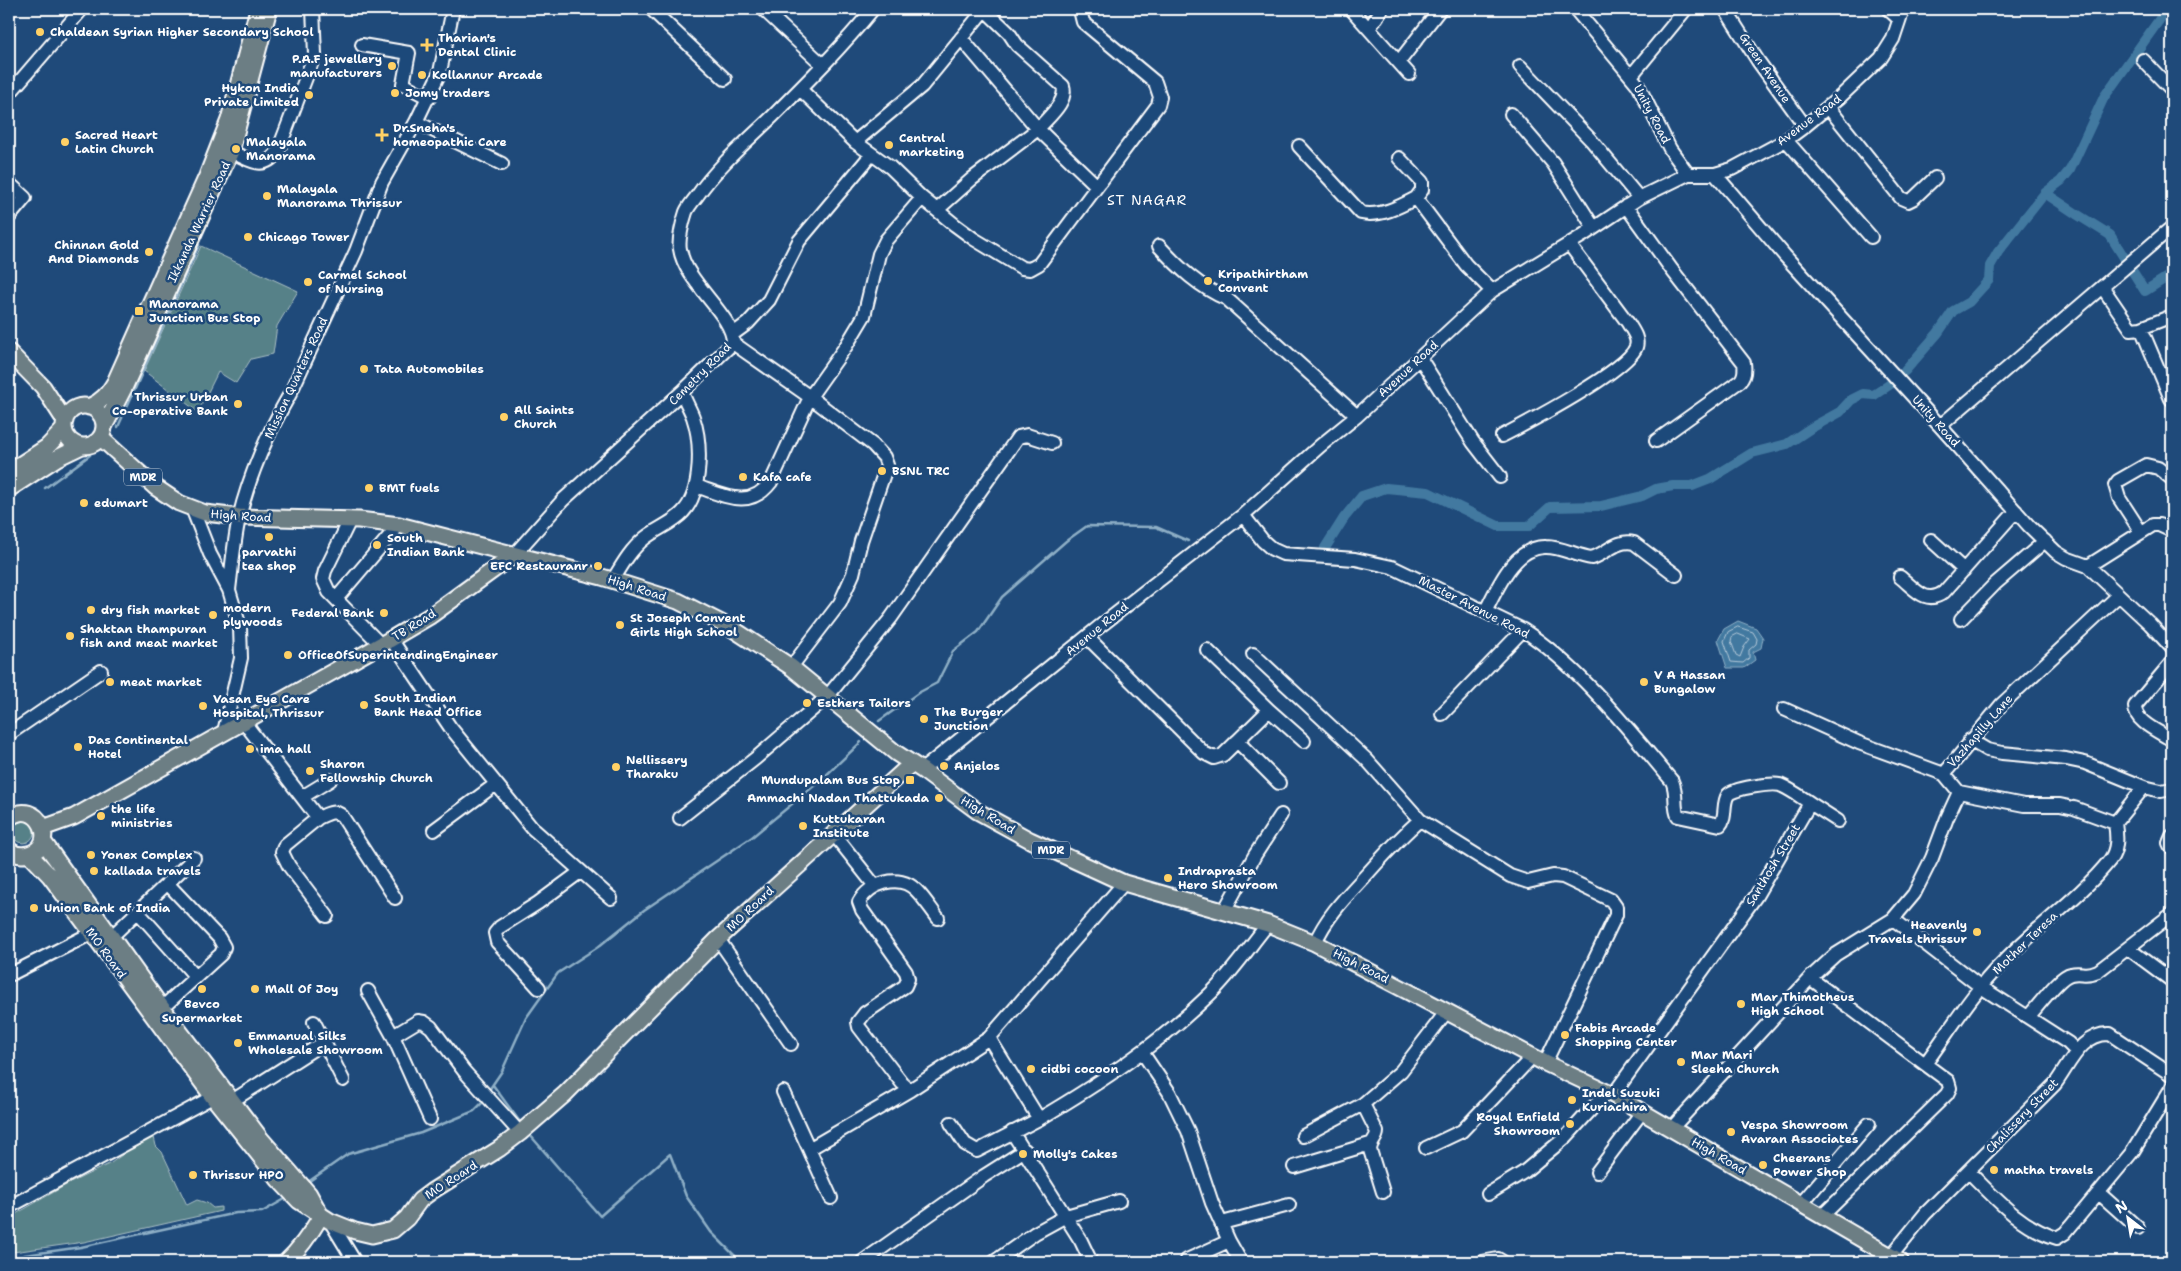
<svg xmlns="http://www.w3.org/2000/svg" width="2181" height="1271" font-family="'Shantell Sans',sans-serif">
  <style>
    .green { fill: #578188; stroke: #abc0c4 }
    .water { fill: #4379a0; stroke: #8eafc6 }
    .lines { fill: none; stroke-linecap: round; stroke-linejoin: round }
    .shore { stroke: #b4c9d9; stroke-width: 1 }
    .stream { stroke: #8eafc6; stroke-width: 2.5 }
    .canal { stroke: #4379a0; stroke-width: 10 }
    .minor-casing { stroke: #fff; stroke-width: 16 }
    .major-casing { stroke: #fff; stroke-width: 19 }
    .minor { stroke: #1f4a7a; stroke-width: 12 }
    .major { stroke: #6c7e84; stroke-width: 15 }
    .poi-dot { fill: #ffd166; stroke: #1f4a7a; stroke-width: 2 }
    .labels { text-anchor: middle; stroke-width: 5; stroke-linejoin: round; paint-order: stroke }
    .shield { fill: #1f4a7a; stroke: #bcc9d7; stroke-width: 1 }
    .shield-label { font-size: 11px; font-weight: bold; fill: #fff }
    .poi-label { font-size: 12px; font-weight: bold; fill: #fff; stroke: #1f4a7a; text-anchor: start }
    .street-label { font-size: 12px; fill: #fff; stroke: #1f4a7a }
    .neighbourhood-label { font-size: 14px; letter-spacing: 1px; fill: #fff; stroke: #1f4a7a }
  </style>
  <rect width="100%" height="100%" fill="#1f4a7a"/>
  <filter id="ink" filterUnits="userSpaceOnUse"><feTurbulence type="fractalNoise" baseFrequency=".02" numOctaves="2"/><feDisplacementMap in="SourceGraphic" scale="10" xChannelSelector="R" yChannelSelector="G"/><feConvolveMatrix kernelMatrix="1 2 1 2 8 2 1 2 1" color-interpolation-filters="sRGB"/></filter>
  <g filter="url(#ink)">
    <path class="green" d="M201 246 298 291 277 326 273 354 251 359 236 383 218 372 198 412 144 371Z
      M12 832a11 11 0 1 1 22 0a11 11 0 1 1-22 0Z
      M146 1137H154L156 1146 162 1152 187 1205 197 1200 207 1203 213 1208 221 1207V1211L84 1242 13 1252 9 1255V1218L66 1185 111 1163 122 1155 127 1147Z"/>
    <path class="water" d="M1738 621 1756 628 1763 638 1761 648 1753 652 1755 660 1744 668H1727L1718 640 1724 629Z"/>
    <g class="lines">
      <path class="shore" d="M1738 627 1753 632 1757 639 1756 644 1749 650V658L1743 663 1731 662 1724 641 1728 632Z
        M1738 634 1750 639 1744 647 1740 657 1736 655 1731 641 1732 637Z"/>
      <path class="stream" d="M118 427 199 245
        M45 488 90 455
        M879 721 918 693 937 683 953 651 978 632 1002 597 1066 541 1087 526 1156 527 1188 541
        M493 1085 520 1122
        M489 1090 502 1071 526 1018 558 973 598 947 644 910 752 837 820 781 861 742
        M530 1135 600 1216 670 1154 686 1196 711 1232 741 1262
        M308 1182 348 1154 421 1133 474 1111 484 1101
        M9 1262 25 1255 81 1247 236 1213 262 1212 285 1199"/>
      <path class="canal" d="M2045 193 2078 215 2110 235 2125 259
        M2133 272 2145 291 2172 274
        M1905 371 1938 333 1953 311 1969 302 1989 280 1990 266 1998 252 2045 193 2061 181 2070 170 2104 97 2167 9
        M1325 548 1344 518 1362 496 1386 488 1428 492 1498 526H1529L1550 507 1601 506 1642 496 1656 489 1673 486H1692L1710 479 1752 453 1787 444 1811 428 1840 412 1851 400 1863 394 1874 395 1892 383"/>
      <g class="minor-casing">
        <path id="minor" d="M651 9 725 79
          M763 9 823 65
          M984 9 1009 33 1017 45 1063 86C1068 102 1048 117 1038 129L1097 186
          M1351 9 1409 74
          M1575 9 1638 85 1670 149 1688 174
          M1725 9 1758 61 1805 126
          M1888 9 1899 19
          M1369 29 1382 9
          M362 45 409 53 403 84 429 98
          M2143 60 2172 90
          M1399 62 1440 9
          M1520 66 1591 140 1639 198
          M1631 76 1686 9
          M800 89 855 142 890 167 922 198 955 225 974 239 1022 268 1030 269 1039 264 1158 105 1160 97 1155 82 1083 22 1081 14 1083 9
          M9 94 82 9
          M1828 107 1901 198 1908 201 1914 198 1935 178
          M1511 114 1553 163 1594 228
          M416 122 502 164
          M1786 140 1871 237
          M855 142 922 86 985 9
          M1299 146 1361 213C1380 217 1399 207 1416 198
          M223 149C245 154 261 176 278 151L315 54 313 9
          M1399 158 1422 182V190L1416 198 1466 265 1492 291
          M1715 174 1785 256 1940 426 2029 526 2056 552 2066 558 2088 566 2150 624 2172 648
          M9 183 25 198 9 217
          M1626 206 1672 270 1744 363C1745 370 1745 376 1740 381L1656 441
          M937 210 972 179 1038 129 961 38
          M1159 246C1179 268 1199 287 1227 299L1357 416
          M2103 288 2131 329 2141 328 2172 316
          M2141 328 2171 399
          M733 334 748 323 769 300 799 241 871 155
          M733 343 810 397 873 445 884 457 887 465 861 541 853 574 840 603 791 667
          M1420 358 1473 442 1500 477
          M1940 426 2172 227
          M1502 436C1527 423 1628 370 1636 347 1639 338 1632 330 1628 323L1569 244
          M696 486C724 495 749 511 771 482L810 397 846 346 864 316 879 254 886 240 922 198
          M192 508 210 554 229 590 240 627 241 658 224 732
          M1243 515 1263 541 1272 549 1283 554 1355 559 1392 567 1523 630C1579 666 1629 730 1672 781 1678 794 1673 806 1678 816L1720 825C1727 817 1722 804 1728 795 1733 788 1772 783 1780 785 1790 789 1801 797 1810 803L1756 896 1613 1095
          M350 520 325 571 323 579 329 592 380 644
          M2141 532 2119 498 2115 485 2118 481 2146 465 2158 468 2172 479
          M1931 540 1964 570
          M514 555 563 500 682 392 733 343C734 315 685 283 680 249 678 240 683 221 686 212 688 207 693 201 697 196 717 167 746 142 772 117 807 82 842 47 873 9
          M2088 566 2153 525H2159L2172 531
          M1900 577C1914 588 1926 606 1944 592L2016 511
          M613 580C622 565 631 549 645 538 656 529 673 523 683 512 702 492 702 443 693 417 690 409 685 401 682 392
          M229 590C232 566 234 541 239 518 249 476 269 430 290 394L356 251 382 182 416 122 440 72 453 9
          M336 599 399 525
          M1485 612C1497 589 1514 546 1546 547 1562 547 1576 556 1592 558 1607 553 1617 539 1634 543L1676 575
          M1961 619 1995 584 2045 541
          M1087 637 1204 753 1214 758 1223 755 1269 710 1207 650
          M391 639 450 727 532 828 611 898
          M1253 654 1367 760 1420 820C1401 836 1385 854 1368 873 1348 895 1327 915 1315 943
          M2172 662 2135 706C2134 722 2160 732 2172 740
          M1784 709 1859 743 1944 774
          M1269 710 1304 741
          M1442 714 1523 630
          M243 721 318 818C327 814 334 809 342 816L395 898
          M9 734 101 671
          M1237 741 1279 783
          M922 770 1099 627 1243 515 1320 446 1357 416 1492 291 1582 236 1639 198 1688 174H1715L1732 169 1786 140 1805 126 1840 97 1881 58 1893 39 1903 9
          M1944 774 2001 705 2119 595
          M2144 787 2161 791 2172 789
          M1959 792 2024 805H2060L2074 808 2115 823 2144 787 2085 763 2066 759 2002 753 1987 750 1970 740
          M302 797 330 780
          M1810 803 1838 821
          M318 818 285 845 282 852 289 866 327 916
          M680 818 756 758 827 697 891 618 1018 437 1027 435 1052 443
          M1420 820 1510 876 1528 882 1553 876 1563 877 1611 900 1616 907V915L1545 1063
          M434 830 496 784
          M833 833 875 886
          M2172 836 2169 843 2172 849
          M1124 883 989 1038 1039 1119C1100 1083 1159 1044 1210 994 1232 973 1249 947 1268 924
          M1224 911 1255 855 1281 815
          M138 912 196 977
          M938 918C931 909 924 898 916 890 899 873 870 883 859 902L862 910 906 972 908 979 905 986 865 1013 858 1022 859 1027 902 1083 910 1090 989 1038
          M1893 919 1981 987 2068 1043 2076 1051
          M110 938 194 858
          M718 939 791 1044
          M2129 949 2172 981
          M9 975 92 933
          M1810 978 1925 1064 1948 1081 1950 1088 1947 1094 1822 1216
          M539 988 497 942 495 933 500 927 538 903 580 872
          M368 991 393 1036
          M162 1008 221 954 224 947 219 938 167 883
          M2028 1017C2037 1008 2059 976 2071 974 2081 971 2085 977 2098 971L2172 914
          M314 1022 343 1080
          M1142 1052 1169 1092 1188 1131 1212 1203 1229 1241 1187 1260
          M1925 1064C1950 1030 1972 993 2002 963 2036 927 2079 899 2110 860 2118 849 2117 836 2115 823
          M783 1092 809 1149
          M232 1101 323 1043
          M430 1119 393 1036 418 1021 424 1022 431 1027 464 1071 520 1133
          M951 1123 965 1144 977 1151 1039 1119
          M1671 1129 1810 978 1835 955 1893 919 1914 894 1932 858 1947 818 1959 792 1944 774
          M1012 1132 1081 1241 1091 1262
          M1303 1136 1363 1104
          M1426 1148 1462 1131 1533 1056
          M1294 1167 1370 1144
          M1968 1171C1994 1197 2021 1228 2057 1238L2065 1233 2133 1151 2172 1087
          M1597 1172 1642 1112
          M1383 1192 1370 1150C1370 1142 1377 1139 1377 1132L1363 1104 1401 1071 1447 1011
          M1488 1194 1524 1172 1566 1137 1606 1093
          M2100 1194 2138 1228
          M831 1198 809 1149 910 1090
          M1801 1204 1869 1124
          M9 1207 220 1093
          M330 1221 355 1262
          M1222 1223 1289 1205
          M1229 1241 1241 1262
          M1891 1256 1925 1214 2055 1084C2070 1064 2081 1033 2110 1034L2172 1075
          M862 1262 984 1176 1025 1150
          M994 1262 1035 1233 1066 1216 1119 1201
          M1482 1262 1498 1259 1503 1262"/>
      </g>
      <g class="major-casing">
        <path id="major" d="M9 352 43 387 65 421
          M64 426a20 20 0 1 1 40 0a20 20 0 1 1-40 0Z
          M89 407C102 401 108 394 115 382L207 176 229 120 258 9
          M104 427 125 386 231 151 269 9
          M101 438 155 487 179 503 205 513 239 517 359 520 399 525 602 577 678 601 733 629 791 667 896 753 922 770 977 811 1030 840 1124 883 1268 924 1315 943 1545 1063 1613 1095 1901 1262
          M9 472 47 447 64 429
          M9 489 57 458 82 446
          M9 818C38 796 60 846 28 854 21 856 14 854 9 850
          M43 828 74 817 391 639 430 616 514 555
          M43 841 162 1008 261 1139 309 1194 320 1214
          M29 854 50 876 213 1097 279 1180 299 1201 330 1221 355 1231 372 1235 393 1230 407 1218 420 1200 432 1191 499 1149 520 1133 565 1094 718 939 911 764
          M286 1262C301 1248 311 1233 321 1216"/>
      </g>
      <use href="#minor" class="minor"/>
      <use href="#major" class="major"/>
    </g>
  </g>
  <g class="poi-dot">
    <circle cx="40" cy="32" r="5"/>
    <path d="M424.5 37.5h5v5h5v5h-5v5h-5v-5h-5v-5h5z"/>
    <circle cx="392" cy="66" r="5"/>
    <circle cx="422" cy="75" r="5"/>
    <circle cx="395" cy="93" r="5"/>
    <circle cx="309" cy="95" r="5"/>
    <path d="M379.5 127.5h5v5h5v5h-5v5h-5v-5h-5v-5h5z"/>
    <circle cx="65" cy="142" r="5"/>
    <circle cx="889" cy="145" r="5"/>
    <circle cx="236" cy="149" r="5"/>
    <circle cx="267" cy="196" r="5"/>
    <circle cx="248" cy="237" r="5"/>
    <circle cx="149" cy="252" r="5"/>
    <circle cx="1208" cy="281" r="5"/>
    <circle cx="308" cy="282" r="5"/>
    <rect x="134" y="306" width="10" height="10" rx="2.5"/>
    <circle cx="364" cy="369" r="5"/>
    <circle cx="238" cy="404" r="5"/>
    <circle cx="504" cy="417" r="5"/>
    <circle cx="882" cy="471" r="5"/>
    <circle cx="743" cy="477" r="5"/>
    <circle cx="369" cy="488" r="5"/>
    <circle cx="84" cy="503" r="5"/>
    <circle cx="269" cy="537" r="5"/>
    <circle cx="377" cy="545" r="5"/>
    <circle cx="598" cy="566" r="5"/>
    <circle cx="91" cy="610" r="5"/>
    <circle cx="384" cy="613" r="5"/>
    <circle cx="213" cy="615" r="5"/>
    <circle cx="620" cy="625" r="5"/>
    <circle cx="70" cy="636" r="5"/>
    <circle cx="288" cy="655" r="5"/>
    <circle cx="110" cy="682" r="5"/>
    <circle cx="1644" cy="682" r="5"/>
    <circle cx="807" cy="703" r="5"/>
    <circle cx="364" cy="705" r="5"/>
    <circle cx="203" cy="706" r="5"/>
    <circle cx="924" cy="719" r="5"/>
    <circle cx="78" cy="747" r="5"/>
    <circle cx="250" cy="749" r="5"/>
    <circle cx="944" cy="766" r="5"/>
    <circle cx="616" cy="767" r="5"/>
    <circle cx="310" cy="771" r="5"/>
    <rect x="905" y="775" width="10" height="10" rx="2.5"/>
    <circle cx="939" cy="798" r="5"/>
    <circle cx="101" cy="816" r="5"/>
    <circle cx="803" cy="826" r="5"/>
    <circle cx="91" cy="855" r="5"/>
    <circle cx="94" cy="871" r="5"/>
    <circle cx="1168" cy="878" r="5"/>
    <circle cx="34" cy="908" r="5"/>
    <circle cx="1977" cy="932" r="5"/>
    <circle cx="202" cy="989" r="5"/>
    <circle cx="255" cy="989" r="5"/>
    <circle cx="1741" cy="1004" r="5"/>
    <circle cx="1565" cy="1035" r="5"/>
    <circle cx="238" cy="1043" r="5"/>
    <circle cx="1681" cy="1062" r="5"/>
    <circle cx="1031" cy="1069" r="5"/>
    <circle cx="1572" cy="1100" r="5"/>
    <circle cx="1570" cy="1124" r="5"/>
    <circle cx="1731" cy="1132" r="5"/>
    <circle cx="1023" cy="1154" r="5"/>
    <circle cx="1763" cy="1165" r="5"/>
    <circle cx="1994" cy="1170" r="5"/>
    <circle cx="193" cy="1175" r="5"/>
  </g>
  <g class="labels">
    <g class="shield">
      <rect x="124" y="468.5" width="38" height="17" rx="4"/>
      <rect x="1032" y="841.5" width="38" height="17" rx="4"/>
    </g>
    <g class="shield-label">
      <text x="143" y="481">MDR</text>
      <text x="1051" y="854">MDR</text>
    </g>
    <g class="poi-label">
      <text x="50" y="36">Chaldean Syrian Higher Secondary School</text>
      <text x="438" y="42">Tharian's<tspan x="438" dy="14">Dental Clinic</tspan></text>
      <text x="382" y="63" text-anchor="end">P.A.F jewellery<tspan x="382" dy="14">manufacturers</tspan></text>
      <text x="432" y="79">Kollannur Arcade</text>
      <text x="299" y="92" text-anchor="end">Hykon India<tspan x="299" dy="14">Private Limited</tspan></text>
      <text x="405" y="97">Jomy traders</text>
      <text x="393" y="132">Dr.Sneha's<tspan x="393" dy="14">homeopathic Care</tspan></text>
      <text x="75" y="139">Sacred Heart<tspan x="75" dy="14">Latin Church</tspan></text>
      <text x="899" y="142">Central<tspan x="899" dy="14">marketing</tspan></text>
      <text x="246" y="146">Malayala<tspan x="246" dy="14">Manorama</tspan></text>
      <text x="277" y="193">Malayala<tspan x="277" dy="14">Manorama Thrissur</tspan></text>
      <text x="258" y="241">Chicago Tower</text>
      <text x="139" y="249" text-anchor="end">Chinnan Gold<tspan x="139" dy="14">And Diamonds</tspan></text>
      <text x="1218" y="278">Kripathirtham<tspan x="1218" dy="14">Convent</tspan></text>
      <text x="318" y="279">Carmel School<tspan x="318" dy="14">of Nursing</tspan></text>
      <text x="149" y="308">Manorama<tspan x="149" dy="14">Junction Bus Stop</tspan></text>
      <text x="374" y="373">Tata Automobiles</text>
      <text x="228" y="401" text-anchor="end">Thrissur Urban<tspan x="228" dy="14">Co-operative Bank</tspan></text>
      <text x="514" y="414">All Saints<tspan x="514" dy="14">Church</tspan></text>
      <text x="892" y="475">BSNL TRC</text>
      <text x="753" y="481">Kafa cafe</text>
      <text x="379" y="492">BMT fuels</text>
      <text x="94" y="507">edumart</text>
      <text x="387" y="542">South<tspan x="387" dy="14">Indian Bank</tspan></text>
      <text x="269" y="556" text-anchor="middle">parvathi<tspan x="269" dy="14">tea shop</tspan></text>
      <text x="588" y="570" text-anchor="end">EFC Restauranr</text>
      <text x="223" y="612">modern<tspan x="223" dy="14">plywoods</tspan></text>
      <text x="101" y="614">dry fish market</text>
      <text x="374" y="617" text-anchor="end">Federal Bank</text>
      <text x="630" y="622">St Joseph Convent<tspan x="630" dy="14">Girls High School</tspan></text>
      <text x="80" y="633">Shaktan thampuran<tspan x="80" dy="14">fish and meat market</tspan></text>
      <text x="298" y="659">OfficeOfSuperintendingEngineer</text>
      <text x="1654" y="679">V A Hassan<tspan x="1654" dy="14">Bungalow</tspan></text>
      <text x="120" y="686">meat market</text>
      <text x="374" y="702">South Indian<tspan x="374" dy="14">Bank Head Office</tspan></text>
      <text x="213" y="703">Vasan Eye Care<tspan x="213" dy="14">Hospital, Thrissur</tspan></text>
      <text x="817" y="707">Esthers Tailors</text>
      <text x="934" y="716">The Burger<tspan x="934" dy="14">Junction</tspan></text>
      <text x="88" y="744">Das Continental<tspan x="88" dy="14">Hotel</tspan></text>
      <text x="260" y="753">ima hall</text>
      <text x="626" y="764">Nellissery<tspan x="626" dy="14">Tharaku</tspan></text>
      <text x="320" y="768">Sharon<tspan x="320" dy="14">Fellowship Church</tspan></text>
      <text x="954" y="770">Anjelos</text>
      <text x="900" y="784" text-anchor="end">Mundupalam Bus Stop</text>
      <text x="929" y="802" text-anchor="end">Ammachi Nadan Thattukada</text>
      <text x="111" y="813">the life<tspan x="111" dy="14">ministries</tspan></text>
      <text x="813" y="823">Kuttukaran<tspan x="813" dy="14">Institute</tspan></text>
      <text x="101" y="859">Yonex Complex</text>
      <text x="104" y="875">kallada travels</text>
      <text x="1178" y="875">Indraprasta<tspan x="1178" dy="14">Hero Showroom</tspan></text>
      <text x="44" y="912">Union Bank of India</text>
      <text x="1967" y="929" text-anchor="end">Heavenly<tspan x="1967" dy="14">Travels thrissur</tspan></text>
      <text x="265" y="993">Mall Of Joy</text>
      <text x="1751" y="1001">Mar Thimotheus<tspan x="1751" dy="14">High School</tspan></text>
      <text x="202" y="1008" text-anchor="middle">Bevco<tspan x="202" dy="14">Supermarket</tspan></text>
      <text x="1575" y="1032">Fabis Arcade<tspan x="1575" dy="14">Shopping Center</tspan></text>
      <text x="248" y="1040">Emmanual Silks<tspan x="248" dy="14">Wholesale Showroom</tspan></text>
      <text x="1691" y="1059">Mar Mari<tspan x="1691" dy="14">Sleeha Church</tspan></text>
      <text x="1041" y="1073">cidbi cocoon</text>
      <text x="1582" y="1097">Indel Suzuki<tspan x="1582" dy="14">Kuriachira</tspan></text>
      <text x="1560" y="1121" text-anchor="end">Royal Enfield<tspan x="1560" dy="14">Showroom</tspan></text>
      <text x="1741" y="1129">Vespa Showroom<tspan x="1741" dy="14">Avaran Associates</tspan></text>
      <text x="1033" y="1158">Molly's Cakes</text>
      <text x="1773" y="1162">Cheerans<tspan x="1773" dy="14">Power Shop</tspan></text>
      <text x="2004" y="1174">matha travels</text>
      <text x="203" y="1179">Thrissur HPO</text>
    </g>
    <g class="street-label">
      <text transform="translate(1765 68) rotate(56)" y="4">Green Avenue</text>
      <text transform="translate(1652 114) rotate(62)" y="4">Unity Road</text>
      <text transform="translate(1809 120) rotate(-37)" y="4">Avenue Road</text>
      <text transform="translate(199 222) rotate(-65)" y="4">Ikkanda Warrier Road</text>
      <text transform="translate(1408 369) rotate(-43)" y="4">Avenue Road</text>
      <text transform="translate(700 374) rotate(-45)" y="4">Cemetry Road</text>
      <text transform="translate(296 378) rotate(-65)" y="4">Mission Quarters Road</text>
      <text transform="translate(1936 421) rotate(48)" y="4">Unity Road</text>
      <text transform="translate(241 516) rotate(4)" y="4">High Road</text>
      <text transform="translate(637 588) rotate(18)" y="4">High Road</text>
      <text transform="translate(1474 607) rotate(27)" y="4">Master Avenue Road</text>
      <text transform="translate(414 625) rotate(-32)" y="4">TB Road</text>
      <text transform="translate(1097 629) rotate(-39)" y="4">Avenue Road</text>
      <text transform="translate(1980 731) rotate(-49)" y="4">Vazhapilly Lane</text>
      <text transform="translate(988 815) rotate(31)" y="4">High Road</text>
      <text transform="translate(1773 865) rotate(-59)" y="4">Santhosh Street</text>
      <text transform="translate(750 909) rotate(-43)" y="4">MO Roard</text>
      <text transform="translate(2025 943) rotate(-44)" y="4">Mother Teresa</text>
      <text transform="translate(106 953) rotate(54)" y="4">MO Roard</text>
      <text transform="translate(1361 966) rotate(27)" y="4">High Road</text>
      <text transform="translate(2022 1116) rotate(-46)" y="4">Chalissery Street</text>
      <text transform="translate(1719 1156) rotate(30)" y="4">High Road</text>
      <text transform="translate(451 1180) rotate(-33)" y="4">MO Roard</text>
    </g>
    <g class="neighbourhood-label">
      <text x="1147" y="205">ST NAGAR</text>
    </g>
  </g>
  <rect width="2181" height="1271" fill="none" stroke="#1f4a7a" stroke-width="30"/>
  <rect x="15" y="15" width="2151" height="1241" fill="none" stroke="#fff" stroke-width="2" filter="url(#ink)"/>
  <g transform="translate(2128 1218) rotate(329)" stroke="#1f4a7a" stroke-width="4" paint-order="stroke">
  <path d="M0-4L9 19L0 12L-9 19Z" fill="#ffffff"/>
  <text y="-8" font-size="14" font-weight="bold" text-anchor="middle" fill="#ffffff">N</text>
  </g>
</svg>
